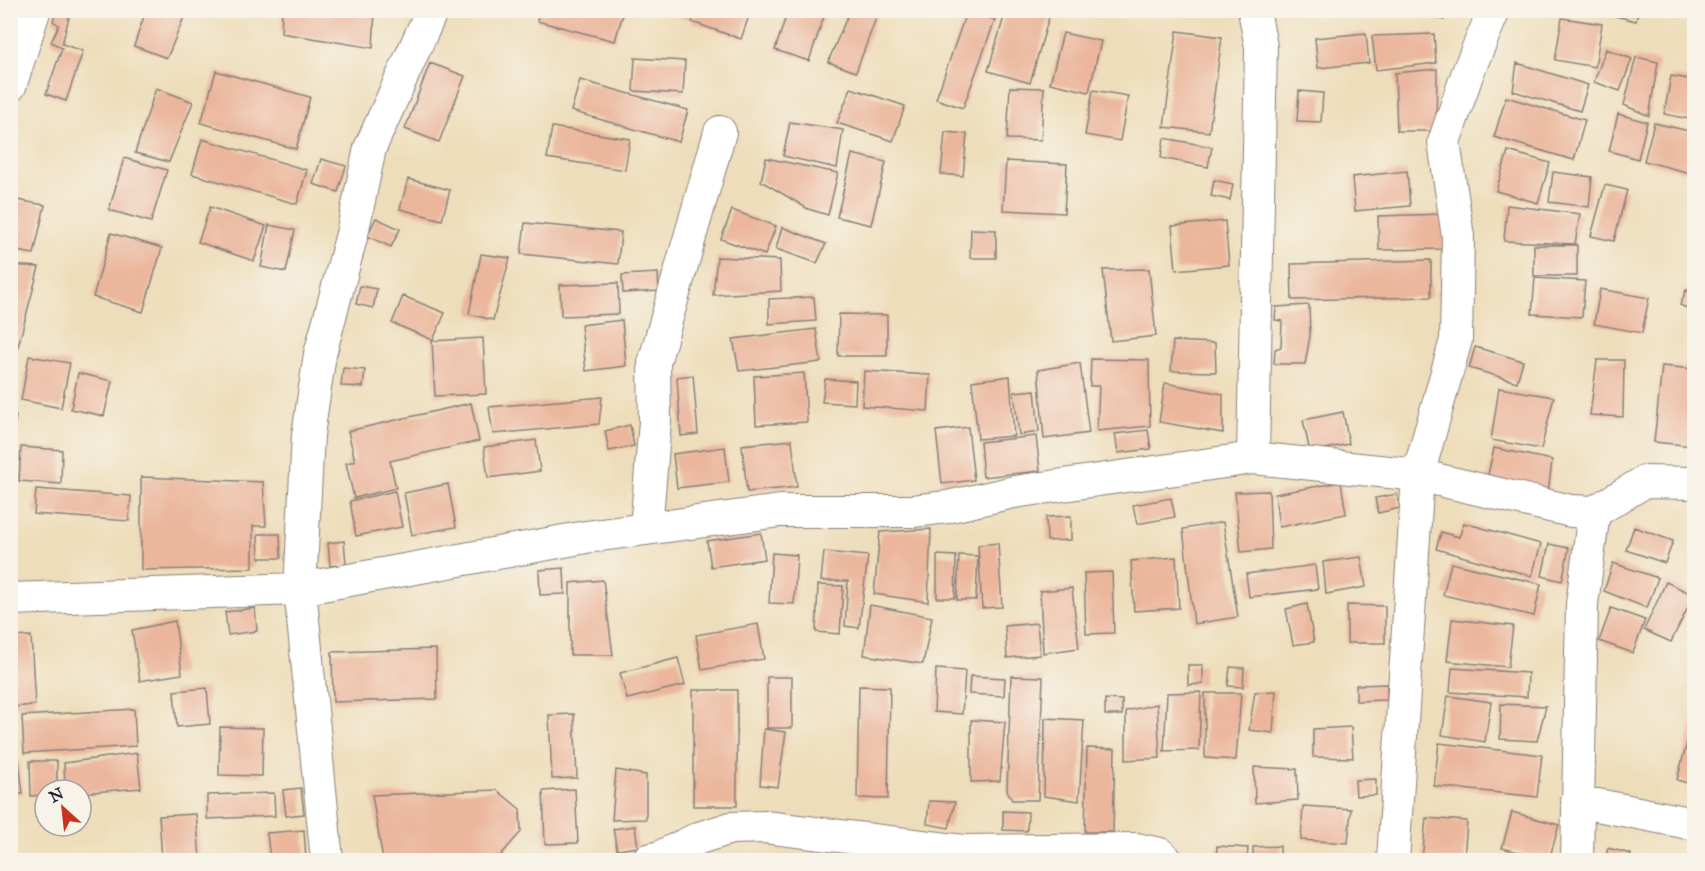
<svg xmlns="http://www.w3.org/2000/svg" width="1705" height="871" font-family="'IM FELL Great Primer',serif">
  <style>
    .building { fill: #ebb69c }
    .lines { fill: none; stroke-linecap: round; stroke-linejoin: round }
    .minor-casing { stroke: #88807a; stroke-width: 34 }
    .tertiary-casing { stroke: #88807a; stroke-width: 35 }
    .minor { stroke: #fff; stroke-width: 32 }
    .tertiary { stroke: #fff; stroke-width: 33 }
  </style>
  <rect width="100%" height="100%" fill="#f7f3e8"/>
  <filter id="ink" filterUnits="userSpaceOnUse"><feTurbulence type="fractalNoise" baseFrequency=".0167" numOctaves="2"/><feDisplacementMap in="SourceGraphic" scale="12" xChannelSelector="R" yChannelSelector="G"/><feConvolveMatrix kernelMatrix="1 2 1 2 8 2 1 2 1" color-interpolation-filters="sRGB"/></filter>
  <filter id="wash" filterUnits="userSpaceOnUse"><feTurbulence type="fractalNoise" baseFrequency=".008" numOctaves="4" result="noise"/><feDisplacementMap in="SourceGraphic" scale="24" xChannelSelector="R" yChannelSelector="G"/><feGaussianBlur stdDeviation="1.35" result="paint"/><feColorMatrix in="noise" values="0 0 0 0 0 0 0 0 0 0 0 0 0 0 0 0 0 1.4 0 .05"/><feComposite in="paint" operator="in"/></filter>
  <g filter="url(#wash)">
    <rect width="100%" height="100%" fill="#eeddba"/>
    <g id="blocks">
      <path class="building" d="M57 10H71L62 44 83 51 66 101 46 94 62 48 51 42 59 25 53 21Z
        M146 10H187L167 58 134 46Z
        M282 10H375L373 48 281 33Z
        M540 10H624L615 41 537 21Z
        M660 10H691L688 19Z
        M696 10H751L741 39 692 22Z
        M788 10H826L809 61 775 50Z
        M850 10H879L856 72 828 62Z
        M967 10 995 20 963 108 936 99Z
        M1006 10H1026L1049 17 1030 83 988 71Z
        M1409 10H1447L1444 20Z
        M1590 10H1639L1636 21Z
        M1562 18 1602 24 1595 67 1555 60Z
        M1177 31 1222 37 1209 132 1164 127Z
        M1063 33 1101 41 1089 92 1050 83Z
        M1366 33 1369 63 1318 68 1315 38Z
        M1434 34 1436 63 1376 70 1372 36Z
        M1606 49 1632 59 1620 91 1594 82Z
        M1636 57 1658 62 1649 116 1624 105Z
        M635 58 685 61 683 94 633 91Z
        M430 63 465 76 439 142 405 129Z
        M1517 63 1588 85 1580 111 1513 91Z
        M1437 69 1436 131H1397L1395 73Z
        M216 71 310 97 296 149 201 123Z
        M1671 76 1694 80V120L1664 114Z
        M580 80 688 110 679 142 571 111Z
        M1010 87 1044 88 1041 140 1007 139Z
        M156 88 193 102 169 162 135 153Z
        M851 88 905 106 893 141 837 123Z
        M1093 90 1128 96 1120 141 1085 135Z
        M1299 91 1323 93 1321 122 1297 121Z
        M1506 97 1585 120 1574 160 1494 137Z
        M1618 114 1647 122 1638 159 1609 151Z
        M790 122 843 130 837 168 783 156Z
        M1654 123 1694 132V174L1644 161Z
        M552 127 630 139 625 170 547 158Z
        M945 132 967 134 963 176 941 174Z
        M1164 138 1212 147 1208 167 1161 158Z
        M202 139 307 170 297 204 192 174Z
        M1508 151 1550 163 1538 203 1496 191Z
        M852 154 886 162 871 225 837 217Z
        M124 158 167 170 151 222 109 210Z
        M766 158 838 173 828 215 808 209 761 181Z
        M321 159 346 166 338 192 313 184Z
        M1006 161 1067 164 1064 213 1003 210Z
        M1407 171 1410 206 1355 211 1352 177Z
        M1553 172 1592 177 1589 207 1549 202Z
        M408 179 450 190 442 220 400 209Z
        M1214 180 1233 184 1230 200 1211 196Z
        M1605 185 1627 190 1614 241 1591 236Z
        M17 200 45 205 34 254 10 250V229Z
        M1507 205 1580 214 1575 244 1504 241Z
        M210 207 266 226 254 261 198 242Z
        M732 210 776 226 765 255 721 239Z
        M1443 214 1444 249 1379 250 1378 216Z
        M376 218 400 229 391 247 367 236Z
        M1225 221 1229 265 1176 270 1172 226Z
        M525 223 621 232 618 264 521 254Z
        M269 225 295 230 286 272 261 267Z
        M782 227 826 244 817 263 776 249Z
        M971 229 996 230V258H970Z
        M111 233 162 248 143 312 93 297Z
        M1534 245H1577V276H1534Z
        M481 254 510 258 493 320 469 314Z
        M717 257 780 260 781 291 713 295Z
        M1431 260V297L1292 300 1291 264Z
        M10 265 39 267 16 354 10 353Z
        M1149 269 1156 336 1111 341 1103 270Z
        M658 273 659 291 623 293 622 275Z
        M1535 278 1585 281 1582 317 1532 314Z
        M618 283 619 314 561 316 560 285Z
        M360 286 377 289 373 308 356 304Z
        M1600 289 1649 298 1642 333 1594 324Z
        M1686 290 1694 294V311L1680 305Z
        M403 296 445 313 433 340 392 323Z
        M814 297 816 321 769 324V299Z
        M1309 305 1310 336 1305 364H1274L1275 349 1281 347 1282 321 1275 320 1276 307Z
        M839 314 887 315V356H838Z
        M622 320 626 366 586 371 581 325Z
        M816 329 821 362 739 371 733 339Z
        M483 338 486 394 435 396 432 341Z
        M1173 341 1215 343 1216 372 1171 371Z
        M1475 347 1523 361 1517 382 1469 368Z
        M29 356 70 363 61 408 21 400Z
        M1091 359 1149 360 1150 426 1097 431 1099 386H1090Z
        M1597 360H1624L1623 417 1590 415Z
        M1080 363 1089 433 1044 439 1038 370Z
        M1662 366 1694 369 1693 446 1654 442Z
        M343 368 365 370 363 387 341 386Z
        M864 371 930 375 928 411 862 406Z
        M78 373 112 381 104 416 71 409Z
        M804 373 807 422 756 425 754 376Z
        M693 375 698 434 681 436 677 377Z
        M1010 376 1014 436 978 439 972 381Z
        M825 379 856 381 855 404 822 402Z
        M1165 383 1223 394V433L1159 422Z
        M1499 388 1554 397 1541 449 1491 440Z
        M1035 390 1039 432 1019 435 1014 392Z
        M602 397 599 424 493 434 489 407Z
        M471 403 479 441 390 461 396 488 354 498 346 463 355 461 348 431Z
        M1343 412 1349 444 1310 452 1303 420Z
        M10 415 16 416 12 442H10Z
        M630 425 634 446 609 451 605 431Z
        M968 427 974 480 942 484 936 431Z
        M1148 430 1151 449 1118 453 1115 434Z
        M1036 436 1040 471 983 477 980 442Z
        M536 440 540 471 488 478 484 447Z
        M792 440 797 487 747 492 742 445Z
        M21 447 62 450 61 484 19 481Z
        M725 447 729 482 677 488 673 454Z
        M1494 448 1552 460 1548 495 1486 484Z
        M141 477 263 482 266 526H253V568L141 570Z
        M1341 482 1346 514 1279 527 1275 494Z
        M448 484 456 527 412 535 404 493Z
        M36 489 131 496 129 521 34 514Z
        M395 491 402 527 356 536 350 501Z
        M1269 491 1271 549 1241 552 1235 492Z
        M1397 494 1400 508 1378 513 1375 498Z
        M1171 498 1175 517 1137 524 1133 505Z
        M1071 516V540L1047 541 1046 517Z
        M1223 522 1238 617 1194 624 1183 529Z
        M1464 523 1541 544 1532 576 1436 549 1441 532 1459 537Z
        M1634 527 1673 541 1665 563 1626 550Z
        M931 529 928 602 874 594 880 532Z
        M761 533 765 559 711 567 707 541Z
        M258 534H280L281 558H259Z
        M344 541 346 564 330 566 328 543Z
        M998 543 1002 607 982 608 978 545Z
        M1549 544 1569 548 1562 581 1542 576Z
        M824 552 868 556 859 628 845 626 848 581H821Z
        M772 553 797 555 794 604 769 603Z
        M937 555 956 556 955 598H937Z
        M959 555 978 556 976 600H957Z
        M1176 557 1179 608 1134 611 1131 561Z
        M1361 557 1366 587 1326 594 1323 562Z
        M1451 563 1541 584 1534 616 1443 595Z
        M1613 563 1658 578 1647 608 1604 591Z
        M1315 565 1318 589 1249 597 1246 574Z
        M564 568 565 594 540 595 539 570Z
        M1112 572 1114 633 1086 634 1084 573Z
        M603 580 613 655H570V583Z
        M1666 582 1694 595 1671 642 1644 630Z
        M818 585 843 586 840 634 816 632Z
        M1072 588 1079 648 1043 653 1040 591Z
        M1307 604 1314 642 1293 645 1286 609Z
        M870 605 932 617 923 664 864 655Z
        M1347 605 1385 606V643H1347Z
        M255 608 257 631 228 635 225 612Z
        M1611 608 1645 620 1633 653 1599 641Z
        M1452 619 1513 626 1508 667 1447 661Z
        M175 621 182 674 140 681 132 630Z
        M1037 623 1040 655 1007 658 1005 626Z
        M758 624 764 659 702 670 696 635Z
        M31 636 35 705 12 707 17 753 10 754V637Z
        M436 649 437 699 333 702 332 652Z
        M678 658 685 685 627 699 620 673Z
        M1188 665H1203V684L1188 685Z
        M1230 667 1244 668 1243 687 1228 686Z
        M1452 668 1528 673 1527 697 1450 692Z
        M936 669 965 671 962 714 934 712Z
        M970 676 1005 678 1004 696 969 694Z
        M1011 676 1043 677 1038 800H1012L1007 790Z
        M767 677H792V728H767Z
        M1387 684V700L1356 701V685Z
        M859 686 890 687 888 799 857 798Z
        M207 688 210 724 177 727 174 691Z
        M693 690H737V806H693Z
        M1276 691 1273 733 1249 730 1255 692Z
        M1201 692 1199 750 1164 751 1167 693Z
        M1205 693H1241L1236 760 1205 758Z
        M1448 696 1491 702 1485 742 1442 735Z
        M1105 699 1122 700V715H1105Z
        M1157 704 1160 758 1126 760V711Z
        M1501 704 1546 706 1537 741 1500 739Z
        M134 709 136 746 24 753 22 716Z
        M574 714 577 778 552 779 549 715Z
        M1694 716V785L1677 780Z
        M1045 718 1084 720 1079 801 1044 796Z
        M971 720 1005 722 1000 781 971 782Z
        M220 727 263 728 262 776 219 775Z
        M1351 727 1353 758 1313 757V729Z
        M764 729 786 732 778 787 760 785Z
        M1439 743 1542 755 1537 797 1434 786Z
        M1087 748 1115 749 1113 832H1085Z
        M137 753 141 788 81 793V790H65L64 763Z
        M19 761 23 794H10V762Z
        M30 761H57V790H45V795L31 796Z
        M1254 767 1297 769 1298 800 1255 803Z
        M616 770 646 775V819L612 820Z
        M1376 779V795L1356 796 1355 780Z
        M301 788 304 814 286 816 283 790Z
        M575 789 578 843 545 844 543 791Z
        M497 790 520 809 521 832 500 856 447 860H383L372 795Z
        M274 793 275 816 207 819V795Z
        M929 801 955 802 949 828 927 824Z
        M1303 806 1351 809 1348 843 1301 840Z
        M1003 811 1028 812 1027 831 1003 830Z
        M1512 812 1559 825 1549 860 1502 848Z
        M196 814 200 858 162 860 159 816Z
        M1426 818 1467 821 1464 860H1422Z
        M635 826 638 847 617 850 613 829Z
        M304 830 306 860H270L267 833Z
        M1217 846 1248 848 1247 860H1216Z
        M1280 846V860H1253V847Z
        M1608 848 1631 854 1630 860H1605Z"/>
    </g>
  </g>
  <g filter="url(#ink)">
    <use href="#blocks" fill-opacity="0" stroke="#88807a" stroke-width="1.5"/>
    <g class="lines">
      <g class="minor-casing">
        <path id="minor" d="M1253 458 1261 47 1254 10
          M646 529 655 421 654 363 720 132
          M10 599 300 589 586 537 780 511H913L947 507 1014 492 1253 458 1418 475 1571 511 1594 512 1644 482 1694 483
          M1577 801 1694 824
          M327 860 300 589 308 435 320 354 352 234 370 148 432 10
          M648 860 660 857 699 838 731 828 765 827 963 851 1136 849 1160 854 1166 860
          M1393 860 1418 475 1456 340 1458 237 1444 142 1468 72 1494 10
          M1577 860 1582 604 1594 512"/>
      </g>
      <g class="tertiary-casing">
        <path id="tertiary" d="M10 85 34 10"/>
      </g>
      <use href="#minor" class="minor"/>
      <use href="#tertiary" class="tertiary"/>
    </g>
  </g>
  <rect width="1705" height="871" fill="none" stroke="#f7f3e8" stroke-width="36"/>
  <g transform="translate(63 808) rotate(333)"><circle r="28" fill="#f7f3e8" stroke="#a29fa3" stroke-width="1.5"/>
  <path d="M0-4.5L10 22L0 15L-10 22Z" fill="#c8321e"/>
  <text y="-9" font-size="16" font-weight="bold" text-anchor="middle" fill="#22223b">N</text>
  </g>
</svg>
